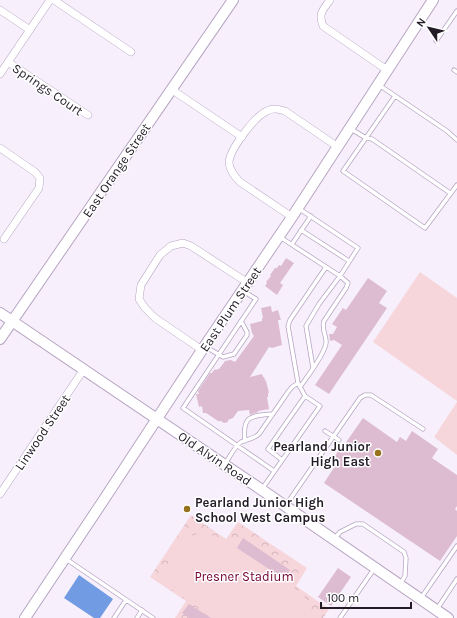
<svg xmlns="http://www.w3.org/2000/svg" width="457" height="618" font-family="Karla,sans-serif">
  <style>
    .park { fill: url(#park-crowns) }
    .garden { fill: #f6d5db }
    .water { fill: #719ce4 }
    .building { fill: #ddbcd1 }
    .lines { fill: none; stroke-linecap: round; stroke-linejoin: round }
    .lane-casing { stroke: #b7a5c3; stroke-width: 5 }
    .street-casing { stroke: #b7a5c3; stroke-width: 8 }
    .secondary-casing { stroke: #b7a5c3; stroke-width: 12 }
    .lane { stroke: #fff; stroke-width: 3.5 }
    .street { stroke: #fff; stroke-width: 7 }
    .secondary { stroke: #fff; stroke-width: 10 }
    .poi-dot { fill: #95721b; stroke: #fff; stroke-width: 1.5 }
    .labels { text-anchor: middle; stroke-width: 3; stroke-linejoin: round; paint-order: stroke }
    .street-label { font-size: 13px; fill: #231c27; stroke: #fff }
    .poi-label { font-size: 13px; font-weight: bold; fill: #231c27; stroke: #fff; text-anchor: end }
    .park-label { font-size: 13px; fill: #750032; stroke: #fff }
  </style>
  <defs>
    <pattern id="park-crowns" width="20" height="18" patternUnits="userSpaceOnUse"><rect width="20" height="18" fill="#f6d5db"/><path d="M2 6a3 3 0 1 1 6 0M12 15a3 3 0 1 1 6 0" fill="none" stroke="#d3b6bc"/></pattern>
  </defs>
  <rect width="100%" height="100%" fill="#f7f0fc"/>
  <path class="park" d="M191 515 226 539 238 522 307 568 296 586 329 609 323 618H175L186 601 150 577Z"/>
  <path class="garden" d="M420 272 457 298V401L373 342Z
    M457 402V455L434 437Z
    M199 534H209L223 540 300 592C308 600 312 607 313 618H214L159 581 163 575 169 578C164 555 176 537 199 534Z"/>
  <path class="water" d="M79 575 113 599 100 618H94L64 598Z"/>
  <path class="building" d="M286 258 294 263 280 283 283 285 277 295 265 286 267 283 266 282 271 276 270 275 275 268H277L279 265 281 266Z
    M368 278 387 291 379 303 387 308 329 394 315 385 342 345 334 340 330 341 329 334H333L337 327 332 324 343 308 346 310Z
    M271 306 272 312 278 310 280 317 281 320H278L282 345 272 348 269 347 250 377 262 374 263 377H264L265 380 266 381 269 393H268V397H267L269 409 258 411V412L250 415 249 410 238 411 233 418 228 420V422L224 423 221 421H218L206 413H203L202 406 199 407 196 394H199L198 391 210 373H212L214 370 219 369 225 361 231 360 235 362 254 336 252 333 250 324 262 321V318H263L261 308Z
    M363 418 397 442 400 437 406 441 412 431 438 449 432 458 457 475V506L455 509 457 511V536L440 561 324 483 335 466 330 463 341 447 342 448Z
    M243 538 290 570 284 579 237 548Z
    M338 568 351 577 331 606 318 597Z
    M189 604 211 618H189L182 613Z"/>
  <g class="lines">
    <g class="lane-casing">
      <path id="lane" d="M436 41 457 11
        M454 70 457 72
        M379 85 447 131 457 140
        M395 96 343 171 425 228 457 185
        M351 129 366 138 372 139 450 193
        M298 208 358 248 340 276 319 304 306 326 313 368
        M301 230 349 261
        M280 237 340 276 348 283 346 288 324 321C321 329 327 336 326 343 325 354 307 377 300 387
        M292 244 311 216
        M243 291 256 299 183 408 274 471
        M206 347 223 357 234 354 247 335V332L241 321
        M325 431 339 440
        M245 441C242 415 251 416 273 414
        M282 460 268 449 305 396
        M225 464C229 458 235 446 241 442 247 439 252 440 259 434L288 392 292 387 298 383
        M262 489 320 406 305 396 298 383 288 326 290 320 326 267
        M286 505 360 398 365 395H371L423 429
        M334 539 340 532 356 524H363L404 552 406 558 405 576 400 584
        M66 559 153 618
        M421 598 457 546
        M437 609 457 579
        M114 618 126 600
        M137 618 142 610
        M340 618 374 569"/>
    </g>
    <g class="street-casing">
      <path id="street" d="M54 0 131 52
        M330 0C323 10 318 13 323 26L387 70
        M0 10 30 30
        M8 62 88 115
        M0 74 50 0
        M171 89 242 137
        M0 148 35 172 40 178 39 188 4 239
        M292 217 240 182C235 177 230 171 229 163 229 150 255 116 267 111 273 108 278 109 285 111L338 147
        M202 350 155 318 145 308 139 299 141 285 160 255 171 246 183 243 191 246 248 283
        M0 494 84 369"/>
    </g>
    <g class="secondary-casing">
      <path id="secondary" d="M0 313 262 490 448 618
        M0 339 233 0
        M25 618 103 501 202 350 292 217 433 0"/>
    </g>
    <use href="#lane" class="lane"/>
    <use href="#street" class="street"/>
    <use href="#secondary" class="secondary"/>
  </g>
  <g class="poi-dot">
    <circle cx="378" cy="453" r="4"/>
    <circle cx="187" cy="509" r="4"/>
  </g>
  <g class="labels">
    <g class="street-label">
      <text transform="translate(48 89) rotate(34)" y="5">Springs Court</text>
      <text transform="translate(116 170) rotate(-56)" y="5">East Orange Street</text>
      <text transform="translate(230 309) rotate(-56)" y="5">East Plum Street</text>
      <text transform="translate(42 432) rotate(-56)" y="5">Linwood Street</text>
      <text transform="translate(215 458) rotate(34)" y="5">Old Alvin Road</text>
    </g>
    <g class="poi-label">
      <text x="370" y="451">Pearland Junior<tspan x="370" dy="15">High East</tspan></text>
      <text x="195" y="507" text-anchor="start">Pearland Junior High<tspan x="195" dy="15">School West Campus</tspan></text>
    </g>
    <g class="park-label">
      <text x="244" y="581">Presner Stadium</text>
    </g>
  </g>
  <g transform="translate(429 28) rotate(305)" stroke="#ffffff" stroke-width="3" paint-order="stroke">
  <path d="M0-3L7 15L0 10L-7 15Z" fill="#231c27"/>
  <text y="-6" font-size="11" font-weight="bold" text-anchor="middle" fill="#231c27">N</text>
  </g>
  <path d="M321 602v6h90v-6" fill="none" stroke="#231c27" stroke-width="2"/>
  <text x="327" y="602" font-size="12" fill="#231c27" stroke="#ffffff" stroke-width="3" paint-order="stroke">100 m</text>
</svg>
